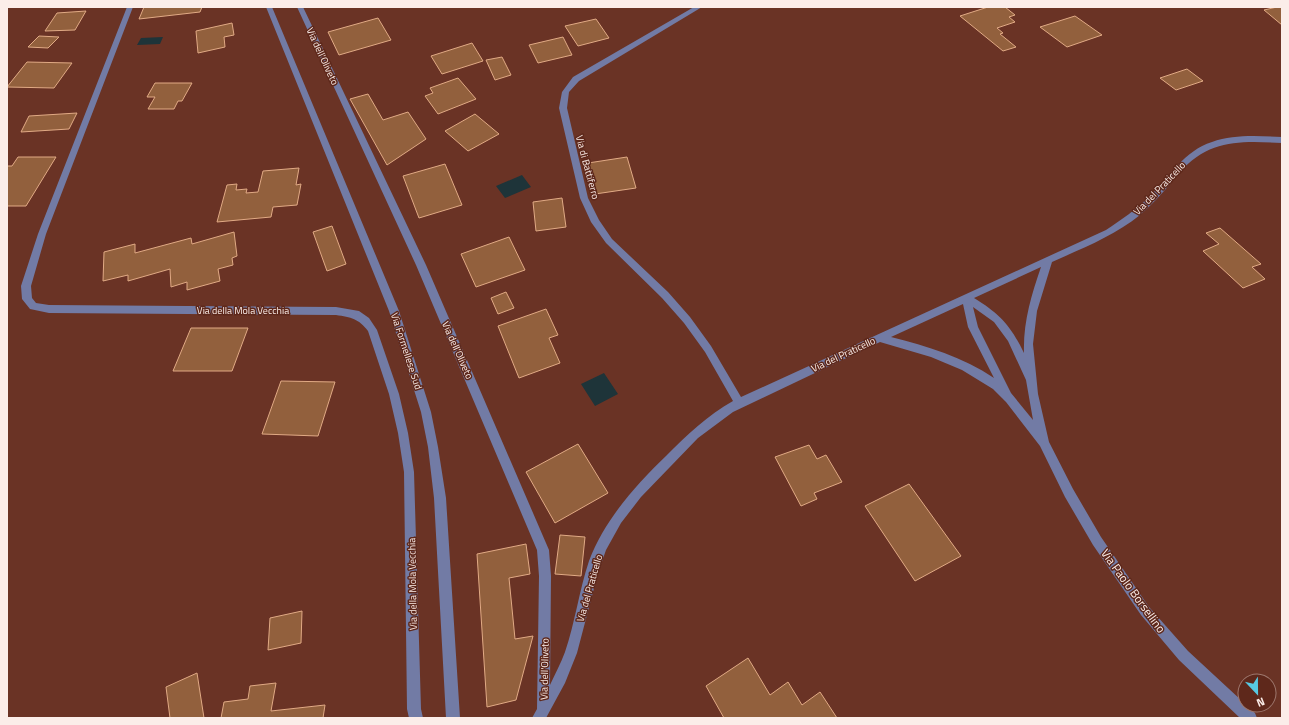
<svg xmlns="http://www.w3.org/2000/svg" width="1289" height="725" font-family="'Titillium Web',sans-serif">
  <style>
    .water { fill: #1e3439 }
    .building { fill: #92603d; stroke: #e1aa85 }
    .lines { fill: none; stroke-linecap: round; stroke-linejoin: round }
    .minor { fill: #727ba5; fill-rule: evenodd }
    .labels { text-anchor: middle; stroke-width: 3; stroke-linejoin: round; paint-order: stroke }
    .street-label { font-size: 10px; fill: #fbede9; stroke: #5e281b }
    .near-street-label { font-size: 12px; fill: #fbede9; stroke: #5e281b }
  </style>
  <rect width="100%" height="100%" fill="#6a3325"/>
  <path class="water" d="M163 37 160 44 137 45 141 38Z
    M522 175 531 187 505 198 496 186Z
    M604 373 618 394 595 406 581 384Z"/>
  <path class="building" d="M144 7H202L200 12 139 19Z
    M988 7H1005L1015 15 1009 17 1015 22 997 28 1003 33 1000 34 1016 47 1003 51 960 16Z
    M1277 7H1282V25L1264 10Z
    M86 11 75 30 45 31 57 13Z
    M1075 16 1102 35 1067 47 1040 27Z
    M378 18 391 40 339 55 328 32Z
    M596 19 609 38 578 46 565 26Z
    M232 23 234 35 224 37 225 47 198 53 196 31Z
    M39 36 59 37 48 48 28 47Z
    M563 37 572 55 538 63 529 45Z
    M472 43 483 61 442 74 431 56Z
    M502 57 511 75 495 80 486 60Z
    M27 62 72 63 54 88 7 87Z
    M1187 69 1203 81 1176 90 1160 78Z
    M458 78 476 99 438 114 425 96 433 93 430 88Z
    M155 83H192L182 101H178L174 109H148L155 97H147Z
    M368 94 383 120 408 112 426 139 387 165 350 99Z
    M77 113 69 129 21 132 29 116Z
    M475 114 499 134 468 151 445 131Z
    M18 157H56L26 206H7V166H12Z
    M627 157 636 188 595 194 588 163Z
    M445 164 462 205 419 218 403 176Z
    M299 168 296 185 301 184 297 205 273 207 271 217 217 222 227 185 237 184 236 190 247 189 246 193 258 192 263 171Z
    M562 198 566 227 536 231 533 202Z
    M332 226 346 264 327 271 313 232Z
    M1220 228 1261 264 1252 267 1265 279 1243 288 1203 251 1219 244 1206 233Z
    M234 232 237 256 232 258 233 265 218 269 220 281 187 290V282L171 287 170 269 128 281V275L103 281 104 252 135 244V253L191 238 192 244Z
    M509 237 525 270 476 287 461 254Z
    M506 292 514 308 498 314 491 298Z
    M546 309 558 335 549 338 560 363 519 378 498 326Z
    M191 328H248L232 371H173Z
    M281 381 335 382 318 436 262 434Z
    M578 444 608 493 555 523 526 472Z
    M809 445 817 459 826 455 842 482 814 493 817 499 801 506 775 457Z
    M909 484 961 556 915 581 865 506Z
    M560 535 585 537 581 576 555 574Z
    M526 544 530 574 509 578 515 639 533 636 516 700 487 707 477 554Z
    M302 611 301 643 268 650 270 618Z
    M748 658 770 695 788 682 802 705 820 692 837 718H724L706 686Z
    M197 673 204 718H170L166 687Z
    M276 683 271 711 325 705 323 718H221L224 702 248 699 250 686Z"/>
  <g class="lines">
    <path class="minor" d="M127 7H133L46 234 31 286 32 298 36 303 49 305 336 307 359 311 369 318 377 330 399 394 408 433 414 472 421 709 423 718H409L407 709 404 472 398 433 389 394 368 331C359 319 351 317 336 315L49 313 30 309 22 299 21 286 38 234Z
      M266 7H272L399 311 431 412 438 447 446 498 460 718H446L434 498 428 447 421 412 389 311Z
      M297 7H303L426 265 549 550 551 576 550 685C555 674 561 663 565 652 575 623 579 591 589 561 605 519 635 486 667 455 687 435 708 415 733 401L705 352 684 323 662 298 606 243 591 222 580 198 559 108 562 92 573 77 694 7H702L579 81 569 92 567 108 588 198 599 220 612 239 668 292 690 317 711 346 741 397 1106 230C1121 220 1137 209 1150 196 1170 176 1184 151 1212 142 1234 134 1259 136 1282 137V143C1240 141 1209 139 1179 173 1167 188 1155 202 1140 215 1114 236 1083 248 1052 262L1037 311 1033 344 1038 394 1049 442 1073 489 1101 537 1149 607 1188 651 1255 713 1257 718H1240L1179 660 1141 615 1093 545 1065 497 1040 446 1006 402 993 389 962 370 931 357 880 342 733 412 698 438 641 497 621 523 606 550 598 573 577 653 565 683 546 718H532L537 709 539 576 537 550 416 265ZM1041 267C1031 296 1023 323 1024 353 1011 326 1000 314 974 298ZM963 304 968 327 994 378C963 357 927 346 891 337ZM973 307 994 322 1008 341 1026 380 1033 420 1011 393 978 327Z"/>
  </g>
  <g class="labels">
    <g class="street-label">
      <text transform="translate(323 56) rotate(65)" y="4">Via dell'Oliveto</text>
      <text transform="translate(588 167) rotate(75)" y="4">Via di Battiferro</text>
      <text transform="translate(1159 188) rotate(-46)" y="4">Via del Praticello</text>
      <text x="243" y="314">Via della Mola Vecchia</text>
      <text transform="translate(458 350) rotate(66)" y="4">Via dell'Oliveto</text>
      <text transform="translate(407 351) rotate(72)" y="4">Via Formellese Sud</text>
      <text transform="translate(843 354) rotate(-25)" y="4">Via del Praticello</text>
      <text transform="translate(412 584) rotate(-91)" y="4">Via della Mola Vecchia</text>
      <text transform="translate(589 588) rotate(-74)" y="4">Via del Praticello</text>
      <text transform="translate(544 669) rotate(-89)" y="4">Via dell'Oliveto</text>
    </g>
    <g class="near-street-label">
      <text transform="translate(1133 591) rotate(54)" y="4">Via Paolo Borsellino</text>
    </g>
  </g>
  <rect width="1289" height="725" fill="none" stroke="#fbede9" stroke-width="16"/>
  <g transform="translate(1257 693) rotate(158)"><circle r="19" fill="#5e281b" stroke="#9d776d"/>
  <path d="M0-3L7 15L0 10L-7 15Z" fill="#57c9e2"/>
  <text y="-6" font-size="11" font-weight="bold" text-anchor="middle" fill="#fbede9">N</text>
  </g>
</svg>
